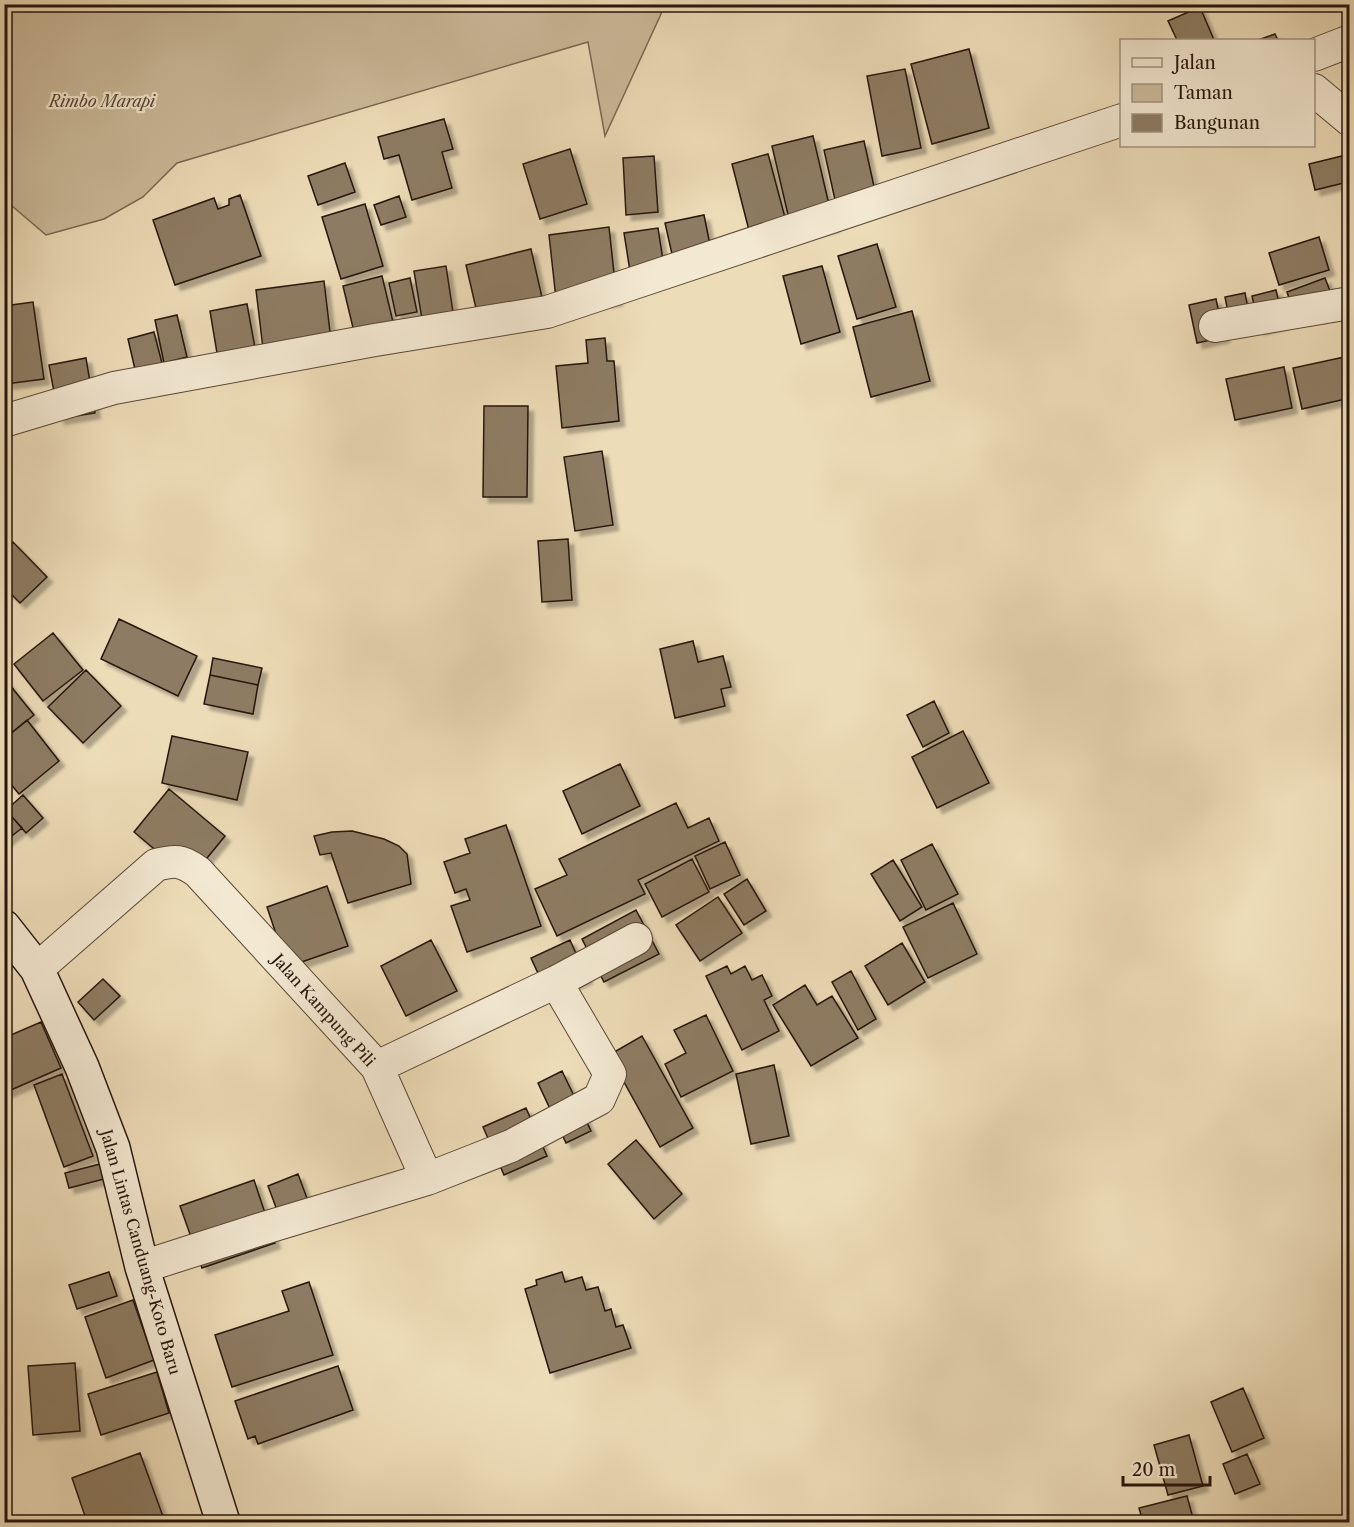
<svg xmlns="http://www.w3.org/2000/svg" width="1354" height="1527" font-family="'Libre Caslon Text',serif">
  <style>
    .green { fill: #cbba9a; stroke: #786852; stroke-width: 1.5 }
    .building { fill: #8d7c64; stroke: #26150a; stroke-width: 1.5; filter: url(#shadow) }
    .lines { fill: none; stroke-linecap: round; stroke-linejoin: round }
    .street-casing { stroke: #584736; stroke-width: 34 }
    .secondary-casing { stroke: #26150a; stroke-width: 36 }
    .street { stroke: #f3e8d1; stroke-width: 32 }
    .secondary { stroke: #f3e8d1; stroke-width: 33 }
    .labels { text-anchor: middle; stroke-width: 4.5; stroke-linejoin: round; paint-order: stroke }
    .park-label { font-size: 16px; font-style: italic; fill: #584735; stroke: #f3e8d1 }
    .street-label { font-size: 16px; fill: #26150a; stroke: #f3e8d1 }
  </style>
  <defs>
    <filter id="shadow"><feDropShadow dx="5.5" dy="5.5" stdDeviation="1.5" flood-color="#0004"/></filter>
  </defs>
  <rect width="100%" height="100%" fill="#eddcb8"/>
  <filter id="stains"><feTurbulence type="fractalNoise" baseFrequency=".00333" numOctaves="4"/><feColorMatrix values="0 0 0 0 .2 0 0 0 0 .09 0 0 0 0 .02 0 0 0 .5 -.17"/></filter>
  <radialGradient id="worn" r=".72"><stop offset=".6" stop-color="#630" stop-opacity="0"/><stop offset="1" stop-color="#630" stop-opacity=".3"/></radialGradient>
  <path class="green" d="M5 4H663V5L661 14 605 136 588 42 177 163 143 197 104 219 46 235 5 200Z"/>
  <path class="building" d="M1200 7 1214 40H1177L1168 21Z
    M1275 34 1278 40H1258Z
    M969 49 989 128 932 144 911 64Z
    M905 69 921 148 882 156 867 76Z
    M444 119 453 149 442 152 452 188 412 200 399 155 384 159 378 137Z
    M813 136 834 226 793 236 772 146Z
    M864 141 879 209 839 218 824 150Z
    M570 149 587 204 540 219 523 164Z
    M768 154 790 236 753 246 732 164Z
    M654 156 658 212 626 215 623 158Z
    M1342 156 1348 182 1315 190 1309 164Z
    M345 163 355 192 318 205 308 176Z
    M240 195 261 256 175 285 153 220 214 198 218 209 229 205V199Z
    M399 196 406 217 381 225 374 205Z
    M365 204 383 266 341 279 322 217Z
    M704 215 712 255 674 263 665 223Z
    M609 227 617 300 557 308 549 235Z
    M658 228 666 279 632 284 624 233Z
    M1319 237 1329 270 1279 285 1269 253Z
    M877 244 896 307 857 319 838 256Z
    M531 249 546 315 481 330 466 265Z
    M446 266 456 332 425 337 414 271Z
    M822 266 840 332 801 344 783 276Z
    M382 276 394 326 355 336 343 286Z
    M410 278 417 312 396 316 389 283Z
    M1325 278 1335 304 1296 319 1287 292Z
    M324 281 332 349 264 357 256 290Z
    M1276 290 1284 323 1259 329 1252 296Z
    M1245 293 1251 324 1231 328 1225 297Z
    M1216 299 1224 337 1197 343 1189 305Z
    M33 302 44 379 6 384 4 372V306Z
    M247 304 258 364 220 371 210 311Z
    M912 311 930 381 871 397 853 327Z
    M177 315 187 357 164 363 155 320Z
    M154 332 164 371 137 378 128 339Z
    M605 338 607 361H614L619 421 562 428 556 366 588 363 586 340Z
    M1349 356 1350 398 1302 409 1293 368Z
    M86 358 95 413 59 419 49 365Z
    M1284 367 1292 408 1235 420 1226 379Z
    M484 406H528L527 497H483Z
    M602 451 613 525 575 531 564 457Z
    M568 539 572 600 542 602 538 541Z
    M13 542 47 577 20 603 4 587V551Z
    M119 619 197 656 178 696 101 659Z
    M53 633 83 670 43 701 14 664Z
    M693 641 698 662 723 656 731 687 721 689 725 706 675 718 660 649Z
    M213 658 262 668 258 685 210 675Z
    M86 670 121 706 83 743 48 707Z
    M210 675 258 685 253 714 204 704Z
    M5 679 34 715 4 739V680Z
    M934 701 949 733 923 747 907 715Z
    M27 720 59 761 19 794 4 776V739Z
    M963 731 989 783 937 808 912 757Z
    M172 736 248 752 237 800 162 783Z
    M620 764 640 806 582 834 563 791Z
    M169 789 225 836 190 879 134 832Z
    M23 795 43 818 26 833 6 810Z
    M676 803 688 828 709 818 719 841 638 880 645 894 557 936 535 889 567 875 559 859Z
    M4 808 22 828 4 842Z
    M506 825 541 926 467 952 451 906 470 900 466 889 455 893 444 862 470 853 465 839Z
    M352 831 384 839 399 846 407 854 411 884 348 903 331 853 320 855 314 836 332 832Z
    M725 842 740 875 710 889 695 856Z
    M932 844 958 894 926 910 901 860Z
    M692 859 709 892 662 917 645 884Z
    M893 860 922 907 900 921 871 874Z
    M747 879 766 911 744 925 724 894Z
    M327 886 348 946 287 967 267 907Z
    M718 897 742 933 700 961 676 925Z
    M953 903 977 954 928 978 903 927Z
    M636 910 659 954 604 982 582 939Z
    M431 940 457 991 406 1016 381 966Z
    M570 940 587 978 548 995 531 958Z
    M902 943 925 982 888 1005 865 966Z
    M727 966 731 974 745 966 752 980 762 975 772 996 764 1000 779 1031 742 1050 706 976Z
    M851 971 876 1019 858 1030 832 982Z
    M103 979 120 996 94 1020 78 1002Z
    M805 985 817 1005 832 996 858 1038 811 1066 773 1005Z
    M706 1015 733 1071 681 1097 665 1064 686 1053 674 1030Z
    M41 1022 61 1068 4 1093V1038Z
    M642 1036 693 1128 660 1147 609 1055Z
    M774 1065 789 1136 751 1144 736 1074Z
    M562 1071 591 1131 566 1143 538 1083Z
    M62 1074 93 1156 64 1167 34 1085Z
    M526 1108 547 1156 504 1175 483 1127Z
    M636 1140 682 1194 654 1219 608 1164Z
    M100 1164 104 1179 69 1188 65 1173Z
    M298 1174 314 1217 284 1229 268 1186Z
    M254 1180 275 1243 202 1268 180 1206Z
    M109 1272 117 1296 77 1309 69 1285Z
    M562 1272 565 1282 582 1277 586 1290 598 1287 605 1311 611 1309 616 1327 623 1325 631 1348 550 1373 525 1289 537 1285 536 1280Z
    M309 1282 333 1355 232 1387 215 1335 289 1311 282 1291Z
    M133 1300 154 1360 106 1378 85 1317Z
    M75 1363 80 1431 33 1435 28 1366Z
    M338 1366 353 1410 258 1444 255 1436 248 1439 235 1401Z
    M157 1372 169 1413 101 1435 88 1394Z
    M1243 1388 1264 1438 1232 1452 1211 1402Z
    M1189 1435 1203 1486 1168 1495 1154 1445Z
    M140 1453 165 1522H87L72 1478Z
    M1247 1454 1260 1484 1235 1494 1223 1464Z
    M1187 1496 1194 1522H1143L1139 1508Z"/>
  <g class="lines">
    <g class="street-casing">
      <path id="street" d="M1314 55 1350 41
        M1314 90 1350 120
        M1215 326 1350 303
        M4 421 114 388 375 340 547 312 1122 120
        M37 969 156 865C175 860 182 860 198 872L377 1067 427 1179
        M377 1067 556 982 636 939
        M142 1267 261 1229 427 1179 511 1146 599 1099 610 1074 556 982"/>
    </g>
    <g class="secondary-casing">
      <path id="secondary" d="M4 927 37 969 82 1067 113 1148 142 1267 223 1522"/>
    </g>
    <use href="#street" class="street"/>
    <use href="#secondary" class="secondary"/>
  </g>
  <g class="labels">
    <g class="park-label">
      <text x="102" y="107">Rimbo Marapi</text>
    </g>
    <g class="street-label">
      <text transform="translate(324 1010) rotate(48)" y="6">Jalan Kampung Pili</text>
      <text transform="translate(141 1252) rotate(74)" y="6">Jalan Lintas Canduang-Koto Baru</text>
    </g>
  </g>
  <rect width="1354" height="1527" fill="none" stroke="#eddcb8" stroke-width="24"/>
  <rect x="6" y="6" width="1342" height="1515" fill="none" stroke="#26150a" stroke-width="3"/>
  <rect x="12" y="12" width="1330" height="1503" fill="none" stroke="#26150a" stroke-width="1.5"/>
  <rect x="1120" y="39" width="195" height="108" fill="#f3e8d1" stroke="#a19481" stroke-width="1.5"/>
  <rect x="1132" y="58" width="30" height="9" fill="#f3e8d1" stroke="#a19481" stroke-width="1.5"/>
  <text x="1174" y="69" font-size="18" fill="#26150a">Jalan</text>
  <rect x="1132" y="84" width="30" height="18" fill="#cbba9a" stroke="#a19481" stroke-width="1.5"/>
  <text x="1174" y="99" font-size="18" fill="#26150a">Taman</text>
  <rect x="1132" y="114" width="30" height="18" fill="#8d7c64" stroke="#a19481" stroke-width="1.5"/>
  <text x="1174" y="129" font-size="18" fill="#26150a">Bangunan</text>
  <path d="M1123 1476v9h87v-9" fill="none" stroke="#26150a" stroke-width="3"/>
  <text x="1132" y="1476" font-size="18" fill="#26150a" stroke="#f3e8d1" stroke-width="4.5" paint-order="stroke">20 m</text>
  <rect width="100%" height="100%" filter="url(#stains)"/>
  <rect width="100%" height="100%" fill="url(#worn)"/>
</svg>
